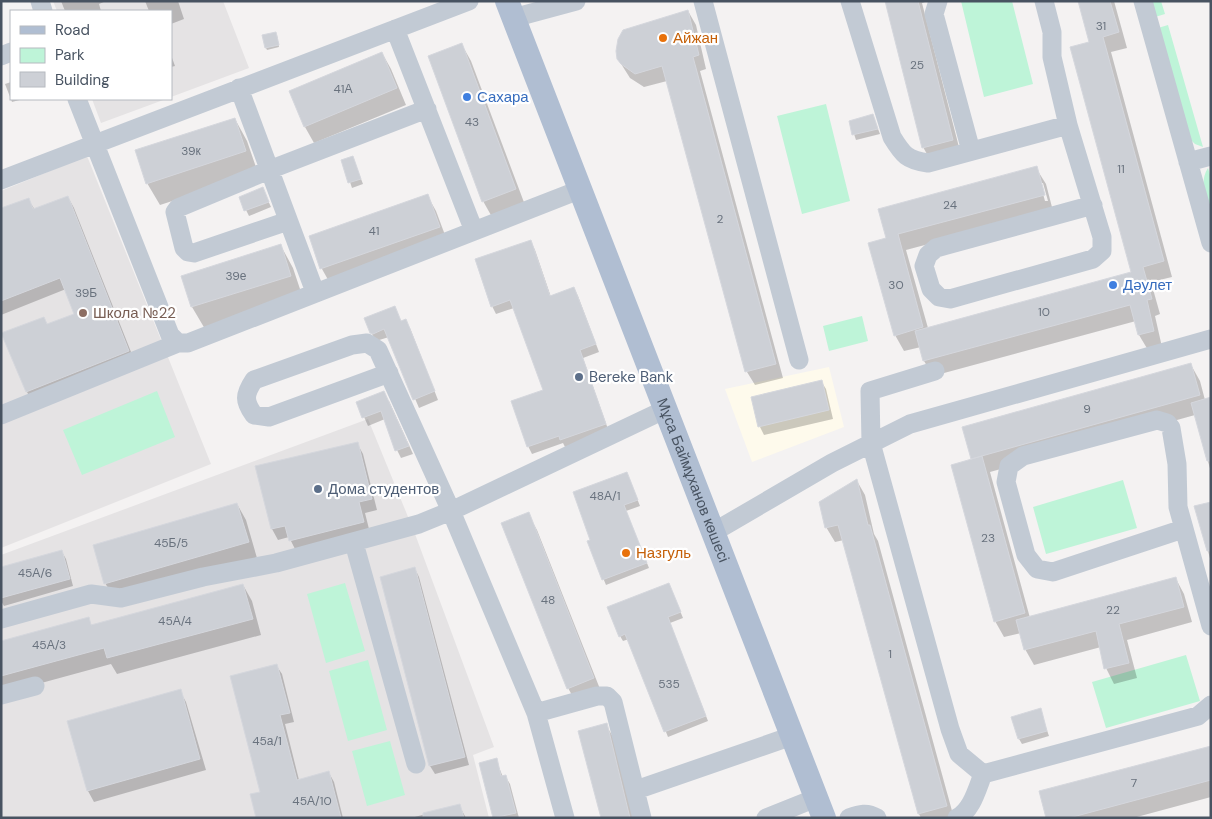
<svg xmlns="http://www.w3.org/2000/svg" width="1212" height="819" font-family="'DM Sans',sans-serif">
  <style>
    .commercial { fill: #fefaec }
    .education { fill: #e5e3e4 }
    .green { fill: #bef4d8 }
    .shadow { fill: #0003; fill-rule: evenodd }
    .building { fill: #cdd0d6; stroke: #d5d7dd }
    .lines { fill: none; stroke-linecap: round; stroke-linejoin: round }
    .minor { stroke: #c2cad4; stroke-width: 19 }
    .major { stroke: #b0bed2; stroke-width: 24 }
    .food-dot { fill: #e8710a; stroke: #fff; stroke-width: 2 }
    .shop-dot { fill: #3f7fe0; stroke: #fff; stroke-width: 2 }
    .education-dot { fill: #8d6e63; stroke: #fff; stroke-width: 2 }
    .service-dot { fill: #5c6f8a; stroke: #fff; stroke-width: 2 }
    .labels { text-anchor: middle; stroke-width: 4.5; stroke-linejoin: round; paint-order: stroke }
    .number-label { font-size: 12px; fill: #69727e }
    .food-label { font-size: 15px; fill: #c56008; stroke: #fff; text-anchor: start }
    .shop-label { font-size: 15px; fill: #366cbe; stroke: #fff; text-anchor: start }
    .education-label { font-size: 15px; fill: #785e54; stroke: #fff; text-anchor: start }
    .service-label { font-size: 15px; fill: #4e5e75; stroke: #fff; text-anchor: start }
    .street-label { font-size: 15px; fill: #485361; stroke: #fff }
  </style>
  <rect width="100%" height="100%" fill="#f4f2f2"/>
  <path class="commercial" d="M829 367 844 427 752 462 725 389Z"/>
  <path class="education" d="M53 1H223L249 68 171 97V11H57Z
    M92 99H166L101 123Z
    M87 156 211 464 1 548V191Z
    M368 419 415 534 494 747 473 755 489 818H1V555Z"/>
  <path class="green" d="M961 1H1012L1033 84 984 97Z
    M1151 1H1161L1165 14 1155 17Z
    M1168 25 1203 147 1195 144 1190 139 1158 28Z
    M826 104 850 201 802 214 777 116Z
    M1208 168 1211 178V218C1207 202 1198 183 1208 168Z
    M862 316 868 341 829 351 823 326Z
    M157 391 175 437 82 475 63 430Z
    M1123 480 1137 528 1046 554 1033 507Z
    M345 583 365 651 326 663 307 594Z
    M1186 655 1200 701 1106 728 1092 682Z
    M368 660 387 730 348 741 329 671Z
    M390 741 405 795 367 806 352 751Z"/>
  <path class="shadow" d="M61 1H106L99 4 101 11H65Z
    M145 1H178L184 19 171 24V11H149Z
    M883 1H928L922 3 961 155 932 163 923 147 886 2Z
    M1079 1H1114L1127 48 1111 52 1172 277 1151 282 1160 314 1155 316 1162 347 1148 350 1139 335 1136 321 933 376 924 361 921 347 904 351 895 335 887 239 1036 168 1046 184 1053 211 906 250 928 328 1133 273 1090 42ZM1040 183H1043L1048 201H1045Z
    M688 11 696 25 706 69 700 71 783 378 755 385 747 372 667 81 644 87 630 78 618 59Z
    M277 35 279 47 267 50 266 48Z
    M462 45 471 61 525 205 492 217 483 201Z
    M382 53 391 69 406 105 314 143 305 127 290 91Z
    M171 55 175 66 171 67Z
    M11 82V99H23L12 102 5 84Z
    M873 116 880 134 856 140 850 122Z
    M235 119 247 141 258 173 160 205 147 183Z
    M353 158 363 184 352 188 343 161Z
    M265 194 271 207 249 216 240 198Z
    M427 195 436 211 448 243 331 285 322 269 310 237Z
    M68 197 74 208 135 362 33 403 27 392 48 326 76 314 66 289 1 315V210L28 199 35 210Z
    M531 242 535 250 551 297 574 288 578 296 599 352 583 358 609 432 565 447 563 443 532 454 528 446 545 391 514 308 496 314 492 306Z
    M281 246 293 268 303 298 205 329 192 307 183 277Z
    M394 307 401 322 405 320 410 328 438 400 419 408 389 337 376 341 371 332Z
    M1191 365 1200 381 1205 400 1211 399V472L1195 415 990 472 1030 618 1176 579 1184 594 1192 622 1127 640 1137 678 1114 684 1106 668 1101 647 1034 665 1025 649 1021 633 1004 637 995 621 972 458Z
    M821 381 826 389 833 419 764 435 760 427 753 398Z
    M389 401 413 454 401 458 397 450 385 419 368 426 358 403Z
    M357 443 363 454 377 510 365 513 370 533 296 551 289 537 278 540 272 529 257 467Z
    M629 478 640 506 626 511 649 568 606 585 588 542 592 540Z
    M857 481 865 495 874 534 878 541 954 818H921L919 814 844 540 835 542 826 527Z
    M1211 503V562L1196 507Z
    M237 504 246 520 257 558 115 599 105 583Z
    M528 514 537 530 602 694 577 704 568 688Z
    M62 552 66 559 73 586 4 606 1 601V569Z
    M415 569 419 577 469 765 435 774 430 766Z
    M243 585 252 601 261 635 117 674 111 664 1 694V642L88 618 92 626Z
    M671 589 683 618 670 623 708 721 668 737 629 639 623 641 620 636Z
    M276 665 282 674 294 722 285 724 299 780 329 773 334 782 343 818H257Z
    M180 691 186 702 206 770 94 802 88 791Z
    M1040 710 1049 736 1022 744 1019 739Z
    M606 725 619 747 637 818H602Z
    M1211 747V797L1133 818H1047Z
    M496 760 503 777 505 776 510 784 519 818H495L480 764Z
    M459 805 466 818H411Z"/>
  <path class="building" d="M885 1H918L953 140 922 148Z
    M1078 1H1110L1119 32 1103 37 1164 261 1143 267 1152 299 1147 300 1154 331 1138 335 1130 305 923 361 915 331 1131 272 1070 47 1089 42Z
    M688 10 699 55 693 57 776 364 745 372 662 66 635 74 621 64 617 59 616 51 618 39 623 30Z
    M276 32 279 45 265 48 262 35Z
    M462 43 516 189 482 202 428 56Z
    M382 52 397 88 304 127 289 91Z
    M873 114 878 129 852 135 849 121Z
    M235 118 246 151 146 184 135 150Z
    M353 156 361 179 348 183 341 160Z
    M1037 166 1045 195 898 234 923 327 894 336 868 243 886 238 878 209Z
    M263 187 269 202 244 211 239 197Z
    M428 194 440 227 320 269 309 236Z
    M68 196 129 351 26 392 1 333 44 317 47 324 74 314 60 278 1 301V208L29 198 33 209Z
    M531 240 550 296 574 287 596 344 580 350 606 424 560 440 559 436 527 447 511 401 543 390 510 300 491 307 475 259Z
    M281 244 291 276 191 307 181 276Z
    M395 306 401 321 406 319 435 391 413 400 384 329 373 334 370 333 364 318Z
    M1191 363 1200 395 971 459 962 427Z
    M822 380 829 410 758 427 751 397Z
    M384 391 409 446 395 451 381 411 362 418 356 402Z
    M1211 397V461H1207L1191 403Z
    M358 442 372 499 359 502 364 522 289 541 285 526 271 529 255 466Z
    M982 456 1025 613 994 622 951 465Z
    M627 472 638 500 624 505 647 563 602 580 587 541 590 540 573 492Z
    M857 479 868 525H870L947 806 918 814 838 525 825 528 819 502Z
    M1211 502V551H1207L1194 506Z
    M237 503 249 542 104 584 93 545Z
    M529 512 594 678 567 689 501 523Z
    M62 550 70 579 1 598V567Z
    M415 567 465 757 429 766 380 577Z
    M1176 577 1184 607 1119 624 1129 663 1104 669 1096 631 1024 650 1016 620Z
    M669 583 681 612 668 617 706 716 664 732 625 634 619 637 607 607Z
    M243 584 253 619 107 658 104 648 1 676V641L89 617 91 625Z
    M277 664 290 713 280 715 297 780 329 771 341 818H256L250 794 260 792 230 676Z
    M181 689 200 759 87 791 67 721Z
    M1041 708 1047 731 1018 739 1011 717Z
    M607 723 630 818H601L578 731Z
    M1211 746V780L1069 818H1046L1039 791Z
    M497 758 501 776 506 775 516 813 493 818 479 763Z
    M460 804 464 818H423V813Z"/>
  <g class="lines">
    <path class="minor" d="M40 1 43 11
      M703 1 799 360
      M850 1 892 137C903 155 907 160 928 163L1068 125 1052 57V32L1044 1
      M938 1 934 14 971 151
      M1143 1 1211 243
      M513 18 576 1
      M395 29 474 231
      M1 56 11 52
      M239 88 315 292
      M77 99 170 335 178 343H188L579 190
      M1068 125 1102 237V251L1093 259 950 299 939 297 931 289 924 266 928 255 936 248 1093 205
      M1188 162 1211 156
      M1 180 469 1
      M288 221 194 253 188 252 184 248 175 212 178 208 269 170 427 109
      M935 371 870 391 871 443 950 729 959 754 983 774C977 789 972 810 957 818
      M389 373 269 417 254 415C244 401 244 395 254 380L352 345 367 343 378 350 451 511 536 713 565 818
      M1 415 178 343
      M1183 529 1053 572 1037 569 1026 555 1006 482 1009 466 1023 456 1157 420 1167 423 1171 428 1177 464 1178 507 1211 626
      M712 533 832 463 910 424 1211 339
      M354 543 416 764
      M1 619 91 594 121 598 203 577 276 563 419 524 451 511 664 410
      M1 695 35 686
      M536 713 597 696H607L613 702 642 818
      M983 774 1198 716 1211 705
      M636 790 792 736
      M766 818 816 798
      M849 818C860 814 867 812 877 818"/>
    <path class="major" id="s1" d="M507 1 824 818"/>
  </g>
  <g class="food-dot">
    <circle cx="663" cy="38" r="5"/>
    <circle cx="626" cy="553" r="5"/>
  </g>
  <g class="shop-dot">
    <circle cx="467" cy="97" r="5"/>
    <circle cx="1113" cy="285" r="5"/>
  </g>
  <circle class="education-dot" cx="83" cy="313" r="5"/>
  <g class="service-dot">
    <circle cx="579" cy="377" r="5"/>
    <circle cx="318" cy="489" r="5"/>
  </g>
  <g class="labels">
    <g class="number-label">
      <text x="1101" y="30">31</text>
      <text x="917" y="69">25</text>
      <text x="343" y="93">41А</text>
      <text x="472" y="126">43</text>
      <text x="191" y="155">39к</text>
      <text x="1121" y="173">11</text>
      <text x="950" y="209">24</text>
      <text x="720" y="223">2</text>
      <text x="374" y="235">41</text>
      <text x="236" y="280">39е</text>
      <text x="896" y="289">30</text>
      <text x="86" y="297">39Б</text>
      <text x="1044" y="316">10</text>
      <text x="1087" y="413">9</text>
      <text x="605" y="500">48А/1</text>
      <text x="988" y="542">23</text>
      <text x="171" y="547">45Б/5</text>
      <text x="35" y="577">45А/6</text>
      <text x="548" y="604">48</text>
      <text x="1113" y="614">22</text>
      <text x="175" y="625">45А/4</text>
      <text x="49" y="649">45А/3</text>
      <text x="890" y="658">1</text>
      <text x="669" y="688">535</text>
      <text x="267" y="745">45а/1</text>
      <text x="1134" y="787">7</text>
      <text x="312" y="805">45А/10</text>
    </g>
    <g class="food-label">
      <text x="673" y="43">Айжан</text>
      <text x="636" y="558">Назгуль</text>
    </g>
    <g class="shop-label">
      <text x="477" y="102">Сахара</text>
      <text x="1123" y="290">Дәулет</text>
    </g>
    <g class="education-label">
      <text x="93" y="318">Школа №22</text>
    </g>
    <g class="service-label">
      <text x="589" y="382">Bereke Bank</text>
      <text x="328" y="494">Дома студентов</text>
    </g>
    <g class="street-label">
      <text dy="5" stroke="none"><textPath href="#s1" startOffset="514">Мұса Баймұханов көшесі</textPath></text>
    </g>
  </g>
  <rect width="1212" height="819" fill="none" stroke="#485361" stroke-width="5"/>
  <rect x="10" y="10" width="162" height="90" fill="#ffffff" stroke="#b6bac0"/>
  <rect x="20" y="26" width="25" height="8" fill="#b0bed2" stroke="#b6bac0"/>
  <text x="55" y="35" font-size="15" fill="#485361">Road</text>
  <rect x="20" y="48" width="25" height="15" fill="#bef4d8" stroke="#b6bac0"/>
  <text x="55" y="60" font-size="15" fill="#485361">Park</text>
  <rect x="20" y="72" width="25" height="15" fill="#cdd0d6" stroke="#b6bac0"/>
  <text x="55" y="85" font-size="15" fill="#485361">Building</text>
</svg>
